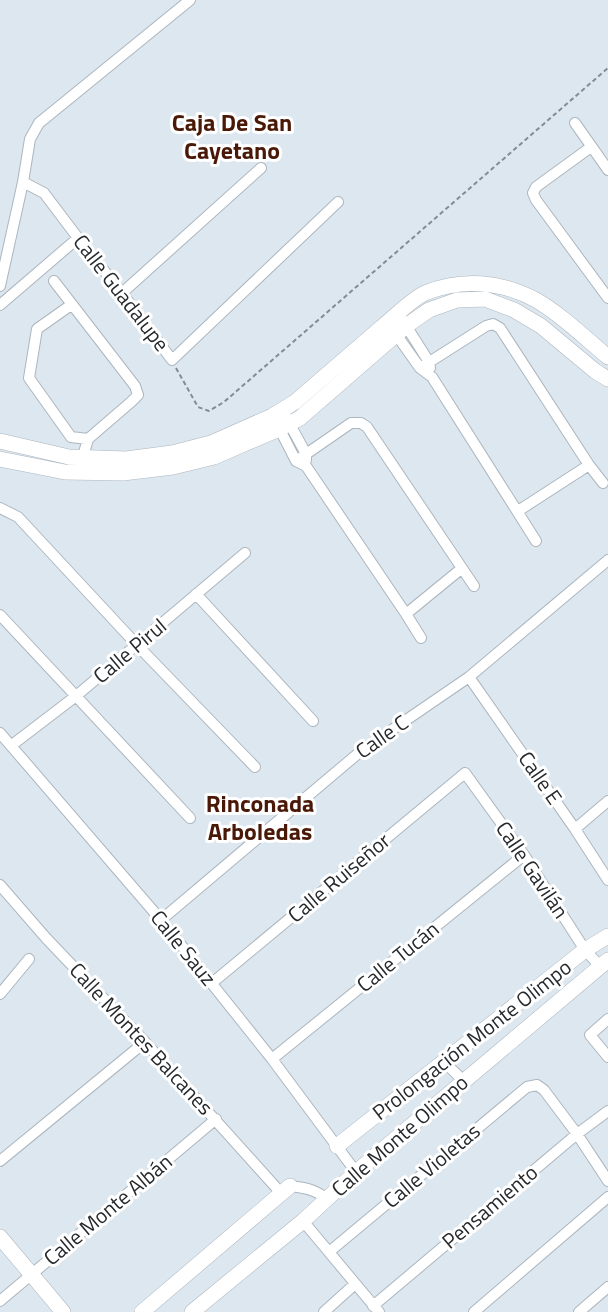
<svg xmlns="http://www.w3.org/2000/svg" width="608" height="1312" font-family="'Titillium Web',sans-serif">
  <style>
    .lines { fill: none; stroke-linecap: round; stroke-linejoin: round }
    .street-casing { stroke: #acb6be; stroke-width: 12 }
    .secondary-casing { stroke: #acb6be; stroke-width: 16 }
    .path { stroke: #848b91; stroke-width: 2; stroke-dasharray: 4.5 3; stroke-linecap: butt }
    .street { stroke: #fff; stroke-width: 10 }
    .secondary { stroke: #fff; stroke-width: 15 }
    .labels { text-anchor: middle; stroke-width: 6; stroke-linejoin: round; paint-order: stroke }
    .street-label { font-size: 21px; fill: #25292c; stroke: #fff }
    .quarter-label { font-size: 24px; font-weight: bold; fill: #491807; stroke: #fff }
  </style>
  <rect width="100%" height="100%" fill="#dde7f0"/>
  <g class="lines">
    <g class="street-casing">
      <path id="street" d="M575 123 608 170
        M591 147 536 187 533 193 536 200 608 298
        M23 182 44 193 78 238 122 293 172 360 338 202
        M54 281 135 386 138 395 131 402 88 439 81 463
        M0 286 23 182 30 139 39 123 190 0
        M122 293 261 168
        M0 305 78 238
        M71 305 37 329 29 378 71 437 88 439
        M398 313 429 362 430 368
        M393 330 420 368 432 377 536 541
        M420 368 486 326 493 324 500 328 589 465 603 483
        M286 417 306 454V460
        M277 424 296 461 306 466 406 614 421 638
        M296 461 351 423H361L367 427 474 586
        M0 508 18 517 137 645 255 767
        M518 511 589 465
        M196 594 313 721
        M406 614 461 569
        M0 615 190 818
        M469 677 575 829 608 880
        M0 733 161 920 272 1059 356 1172
        M12 745 76 696 245 553
        M575 829 608 801
        M0 885 46 938 145 1042 281 1193
        M161 920 361 751 469 677 608 560
        M212 983 465 773 524 855 585 950 600 966
        M0 994 29 959
        M608 1019 590 1035 608 1057
        M272 1059 524 855
        M444 1062 464 1081
        M0 1161 145 1042
        M290 1186C306 1188 314 1189 327 1199
        M303 1221 379 1312
        M329 1252 527 1087 537 1085 544 1090 577 1134 608 1181
        M0 1301 216 1119
        M373 1306 577 1134 608 1111
        M324 1312 355 1284
        M474 1312 608 1197
        M579 1312 608 1287"/>
    </g>
    <g class="secondary-casing">
      <path id="secondary" d="M0 441 69 457 126 459 172 453 211 443 272 416 295 402C324 377 353 352 382 327 393 318 412 299 425 293 462 278 501 281 536 300 562 315 585 338 608 357
        M0 459 65 472 123 473 173 467 214 457 279 429 300 418 406 326 429 310 457 300 485 299 514 310 541 326 595 371 608 379
        M337 1146 585 950 608 936
        M0 1237 63 1312
        M142 1312 290 1186
        M192 1312 303 1221 356 1172 608 960"/>
    </g>
    <path class="path" d="M176 368 198 407 209 411 224 402 608 68"/>
    <use href="#street" class="street"/>
    <use href="#secondary" class="secondary"/>
  </g>
  <g class="labels">
    <g class="street-label">
      <text transform="translate(121 293) rotate(52)" y="7">Calle Guadalupe</text>
      <text transform="translate(130 651) rotate(-40)" y="7">Calle Pirul</text>
      <text transform="translate(382 737) rotate(-35)" y="7">Calle C</text>
      <text transform="translate(540 778) rotate(55)" y="7">Calle E</text>
      <text transform="translate(532 870) rotate(56)" y="7">Calle Gavilán</text>
      <text transform="translate(339 878) rotate(-40)" y="7">Calle Ruiseñor</text>
      <text transform="translate(183 948) rotate(51)" y="7">Calle Sauz</text>
      <text transform="translate(398 957) rotate(-39)" y="7">Calle Tucán</text>
      <text transform="translate(141 1039) rotate(47)" y="7">Calle Montes Balcanes</text>
      <text transform="translate(472 1040) rotate(-38)" y="7">Prolongación Monte Olimpo</text>
      <text transform="translate(400 1136) rotate(-41)" y="7">Calle Monte Olimpo</text>
      <text transform="translate(432 1166) rotate(-40)" y="7">Calle Violetas</text>
      <text transform="translate(490 1207) rotate(-40)" y="7">Pensamiento</text>
      <text transform="translate(108 1210) rotate(-40)" y="7">Calle Monte Albán</text>
    </g>
    <g class="quarter-label">
      <text x="232" y="131">Caja De San<tspan x="232" dy="28">Cayetano</tspan></text>
      <text x="260" y="812">Rinconada<tspan x="260" dy="28">Arboledas</tspan></text>
    </g>
  </g>
</svg>
